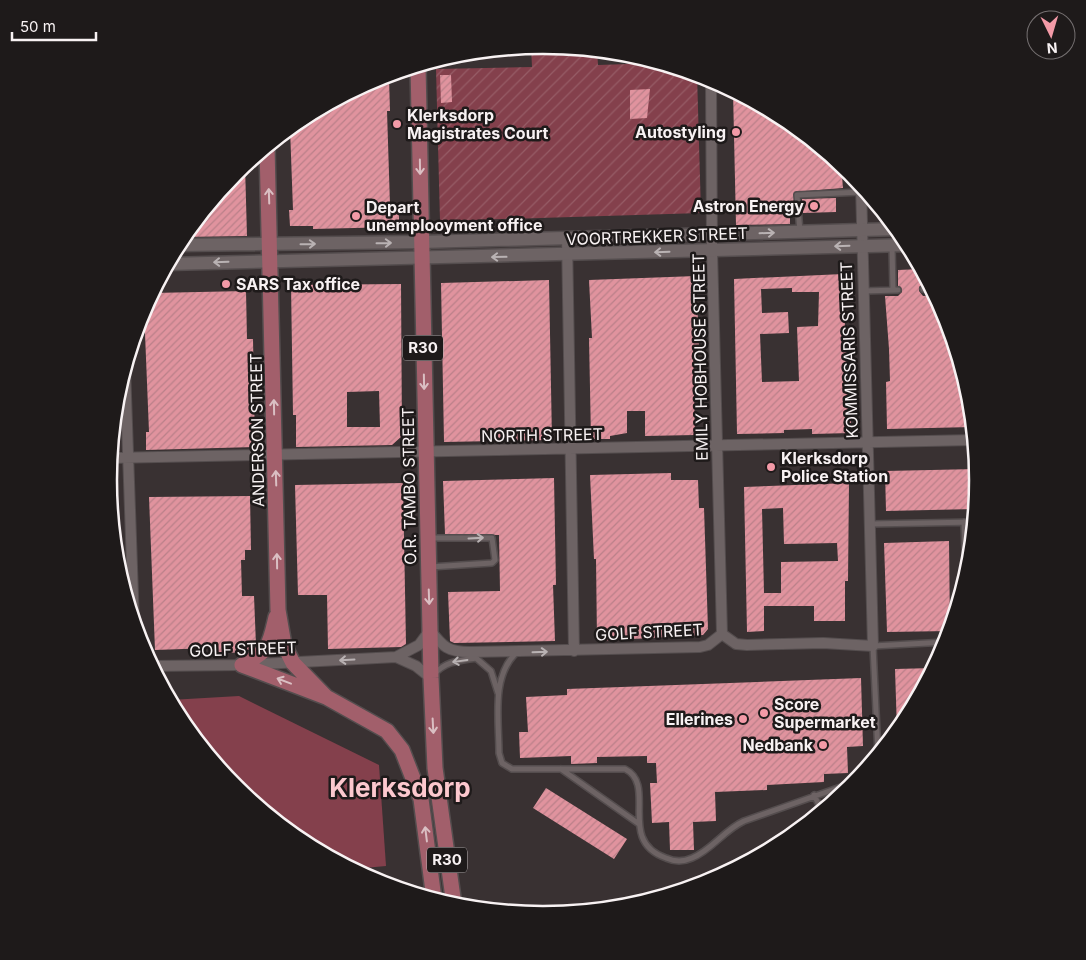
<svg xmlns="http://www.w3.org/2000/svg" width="1086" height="960" font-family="Inter,sans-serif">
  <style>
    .garden { fill: url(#garden-furrows) }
    .pitch { fill: #84404c }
    .building { fill: url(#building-hatch); fill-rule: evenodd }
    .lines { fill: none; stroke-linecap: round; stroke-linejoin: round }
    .service-casing { stroke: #544d4e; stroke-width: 8 }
    .minor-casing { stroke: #544d4e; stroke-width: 12 }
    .tertiary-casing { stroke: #544d4e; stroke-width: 15 }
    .primary-casing { stroke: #544d4e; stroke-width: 18 }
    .service { stroke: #6d6364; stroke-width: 5 }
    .minor { stroke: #6d6364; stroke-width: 10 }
    .tertiary { stroke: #6d6364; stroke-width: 12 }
    .primary { stroke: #a25f6b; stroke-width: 15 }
    .oneway { stroke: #dabfc3 }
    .oneway2 { stroke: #b9b2b3 }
    .poi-dot { fill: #f39aa7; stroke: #1e1a1a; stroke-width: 2 }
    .labels { text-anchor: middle; stroke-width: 5; stroke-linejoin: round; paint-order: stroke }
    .shield { fill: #1e1a1a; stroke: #b7b1b2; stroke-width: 1 }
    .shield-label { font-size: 15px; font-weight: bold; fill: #f8f2f3 }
    .poi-label { font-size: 16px; font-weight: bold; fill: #f8f2f3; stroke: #1e1a1a; text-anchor: start }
    .street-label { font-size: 16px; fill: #f8f2f3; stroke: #1e1a1a }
    .town-label { font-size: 26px; font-weight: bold; fill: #fcc8ce; stroke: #1e1a1a }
    .rim { fill: none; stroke: #f8f2f3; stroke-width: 2.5 }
  </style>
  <defs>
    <pattern id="garden-furrows" width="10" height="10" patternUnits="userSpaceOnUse" patternTransform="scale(1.25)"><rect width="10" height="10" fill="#84404c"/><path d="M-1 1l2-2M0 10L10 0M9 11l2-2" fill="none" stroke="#965c66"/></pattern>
    <pattern id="building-hatch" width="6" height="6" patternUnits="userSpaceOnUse" patternTransform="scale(1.25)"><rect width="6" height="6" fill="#e0939e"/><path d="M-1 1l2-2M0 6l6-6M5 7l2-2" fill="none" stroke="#ba8089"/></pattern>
  </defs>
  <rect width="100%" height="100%" fill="#393132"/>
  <path class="garden" d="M543 45 597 50 598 65 659 63 697 74 701 213 440 221 436 69 532 67 531 46Z"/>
  <path class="pitch" d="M239 696 379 765 386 866 353 869 301 842 235 787 181 721 170 700Z"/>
  <path class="building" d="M440 75H451L452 102 441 103Z
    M376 78H389L390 111H387L390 205 399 208V223H396V227L313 229V226H290L289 210H293L290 128 302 118Z
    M650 89 647 118 630 119V90Z
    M733 91 785 118 841 165 843 188 794 192V213H790V224L736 225Z
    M245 165 247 236 183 237 236 172Z
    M836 198V212L803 213 802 199Z
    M921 269 923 276 919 280 923 284 919 287V291L923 296H935L945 314 970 395 973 427 887 429 886 382 890 381 889 349 885 296H898L902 292 901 287 898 286V270Z
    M843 274 845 326H849L851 433 812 434V429L784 430V433L737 434 734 279ZM792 288V292H819L818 326 797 327 799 381 762 382 760 334 789 333 788 312 762 313 761 289Z
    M696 276 699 345 693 346 695 435 645 436V411H627V433L610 436V439H591L589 338H592L589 280Z
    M549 280 552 440 444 442 441 283Z
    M401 284 402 436 392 445 296 447V415H293L291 285ZM379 391 380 427H347V392Z
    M246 291 247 339H253L255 447 146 450V432H149L144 309 152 293Z
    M977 469 975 509 886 511 885 471Z
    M671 473V480H698L699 508H704L708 629 703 635 597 641 596 559H594L590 475Z
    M554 478 556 585H553L555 641 454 643 450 641 448 592 500 591 499 535 445 534 443 481Z
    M403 483 406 644 401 647 328 649 327 595H298L295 485Z
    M849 483 848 581H845V621H814V606H764V631L747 632 744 487ZM783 508 784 544 837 543 838 561 781 562V593H764L762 509Z
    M250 496 251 550H245V560H241L242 596H254L256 645 245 652 211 654V648L155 650 149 497Z
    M949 541 950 631 887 632 884 543Z
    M933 668 905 722 897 731 895 669Z
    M861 678 863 746 847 747 848 773 824 774V782L767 785V790L715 792 716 821 693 822 694 850H670L669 822 652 823 650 783H657L656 763H647V756L597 757V763L571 764V756L520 758 519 732H528L526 697 567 695V689Z
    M546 788 627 839 614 859 533 808Z"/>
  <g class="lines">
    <g class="service-casing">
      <path id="service" d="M800 232 797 195 861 192
        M892 246 893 290
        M923 280H927
        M923 289 930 286
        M863 291 898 290
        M964 522 966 578
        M870 524 974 522
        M430 567 492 563 495 560 492 538H430
        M516 653C491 677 499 720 499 753L502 763 512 769H625C658 785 616 841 666 858 675 862 683 862 692 858 712 850 724 830 744 821L855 782
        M434 674C447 661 458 661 476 658L491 671 498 693
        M878 754 873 646 946 642
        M561 769 639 824
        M814 795 822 811"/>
    </g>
    <g class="minor-casing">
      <path id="minor" d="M711 79 712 250 722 634
        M567 238 574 651
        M125 367 134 624
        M110 458 974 440
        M396 657 416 666 431 678
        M152 666 242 665 396 657 419 645 430 630C443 647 448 652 470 652L700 647 708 645 722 634 736 644 747 645 823 643 873 646 861 185"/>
    </g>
    <g class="tertiary-casing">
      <path id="tertiary" d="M178 245 421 242 897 229
        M168 264 908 245"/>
    </g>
    <g class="primary-casing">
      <path id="primary" d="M418 66 431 678 435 768 454 905
        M267 147 278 610 284 645 293 663 326 697
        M242 665 326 697 387 731 402 750 421 799 434 899
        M242 665C270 650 269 647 276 617"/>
    </g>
    <use href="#service" class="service"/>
    <use href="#minor" class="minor"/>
    <use href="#tertiary" class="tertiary"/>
    <use href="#primary" class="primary"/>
  </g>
  <defs><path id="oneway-shaft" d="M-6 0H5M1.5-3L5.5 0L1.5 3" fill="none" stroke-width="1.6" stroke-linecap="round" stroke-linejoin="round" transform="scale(1.25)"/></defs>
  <g class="oneway">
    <use href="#oneway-shaft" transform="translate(420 167) rotate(89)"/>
    <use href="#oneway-shaft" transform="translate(269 196) rotate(-92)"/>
    <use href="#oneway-shaft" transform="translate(424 382) rotate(89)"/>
    <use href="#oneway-shaft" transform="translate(274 407) rotate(-91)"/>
    <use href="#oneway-shaft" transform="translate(276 478) rotate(-92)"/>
    <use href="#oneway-shaft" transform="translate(277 561) rotate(-91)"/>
    <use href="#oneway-shaft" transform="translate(429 597) rotate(88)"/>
    <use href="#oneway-shaft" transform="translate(284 681) rotate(-159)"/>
    <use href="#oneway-shaft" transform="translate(433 726) rotate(87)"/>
    <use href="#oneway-shaft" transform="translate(426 834) rotate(-97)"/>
  </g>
  <g class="oneway2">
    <use href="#oneway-shaft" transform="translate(767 233) rotate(-2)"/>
    <use href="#oneway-shaft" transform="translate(384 243) rotate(-1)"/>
    <use href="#oneway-shaft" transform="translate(308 244) rotate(-1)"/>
    <use href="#oneway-shaft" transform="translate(842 246) rotate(178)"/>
    <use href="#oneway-shaft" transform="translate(662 252) rotate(178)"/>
    <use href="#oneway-shaft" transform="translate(499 257) rotate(179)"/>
    <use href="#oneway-shaft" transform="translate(221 262) rotate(178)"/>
    <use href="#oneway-shaft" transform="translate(476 538) rotate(-3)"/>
    <use href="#oneway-shaft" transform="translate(540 652) rotate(-2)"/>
    <use href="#oneway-shaft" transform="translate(347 660) rotate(177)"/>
    <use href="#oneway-shaft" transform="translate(460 661) rotate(172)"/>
  </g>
  <g class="poi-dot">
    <circle cx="397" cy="124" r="5"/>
    <circle cx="736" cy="132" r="5"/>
    <circle cx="814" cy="206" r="5"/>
    <circle cx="356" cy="216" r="5"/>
    <circle cx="226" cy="284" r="5"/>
    <circle cx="771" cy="467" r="5"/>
    <circle cx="764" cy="713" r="5"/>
    <circle cx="743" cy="719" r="5"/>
    <circle cx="823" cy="745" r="5"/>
  </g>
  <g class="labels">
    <g class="shield">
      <rect x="403" y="335.5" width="40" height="25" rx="4"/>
      <rect x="427" y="847.5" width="40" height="25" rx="4"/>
    </g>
    <g class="shield-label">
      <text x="423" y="353">R30</text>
      <text x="447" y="865">R30</text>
    </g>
    <g class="poi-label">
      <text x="407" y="121">Klerksdorp<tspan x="407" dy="18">Magistrates Court</tspan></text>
      <text x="726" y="138" text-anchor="end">Autostyling</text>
      <text x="804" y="212" text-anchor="end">Astron Energy</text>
      <text x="366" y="213">Depart<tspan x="366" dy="18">unemplooyment office</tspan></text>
      <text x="236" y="290">SARS Tax office</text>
      <text x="781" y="464">Klerksdorp<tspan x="781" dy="18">Police Station</tspan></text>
      <text x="774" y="710">Score<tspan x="774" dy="18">Supermarket</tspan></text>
      <text x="733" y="725" text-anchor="end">Ellerines</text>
      <text x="813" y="751" text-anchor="end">Nedbank</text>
    </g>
    <g class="street-label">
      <text transform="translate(657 236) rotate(-2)" y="6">VOORTREKKER STREET</text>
      <text transform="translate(849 350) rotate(-92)" y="6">KOMMISSARIS STREET</text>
      <text transform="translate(700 357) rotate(-91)" y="6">EMILY HOBHOUSE STREET</text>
      <text transform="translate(257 430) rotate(-91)" y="6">ANDERSON STREET</text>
      <text transform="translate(542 435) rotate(-1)" y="6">NORTH STREET</text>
      <text transform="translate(409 486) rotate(-91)" y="6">O.R. TAMBO STREET</text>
      <text transform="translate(649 632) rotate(-3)" y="6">GOLF STREET</text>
      <text transform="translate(243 649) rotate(-2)" y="6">GOLF STREET</text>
    </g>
    <g class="town-label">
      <text x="400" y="797">Klerksdorp</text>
    </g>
  </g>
  <path d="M0 0H1086V960H0ZM117 480a426 426 0 1 1 852 0a426 426 0 1 1-852 0Z" fill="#1e1a1a" fill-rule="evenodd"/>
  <path class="rim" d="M117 480a426 426 0 1 1 852 0a426 426 0 1 1-852 0Z"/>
  <g transform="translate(1051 35) rotate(175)"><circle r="24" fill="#1e1a1a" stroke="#757071"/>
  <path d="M0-4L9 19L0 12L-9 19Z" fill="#f39aa7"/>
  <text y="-8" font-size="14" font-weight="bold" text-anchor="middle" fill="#f8f2f3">N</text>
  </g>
  <path d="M12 32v8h84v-8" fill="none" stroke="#f8f2f3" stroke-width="2.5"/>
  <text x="20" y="32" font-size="15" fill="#f8f2f3" stroke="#1e1a1a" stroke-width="4" paint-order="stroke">50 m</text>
</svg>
